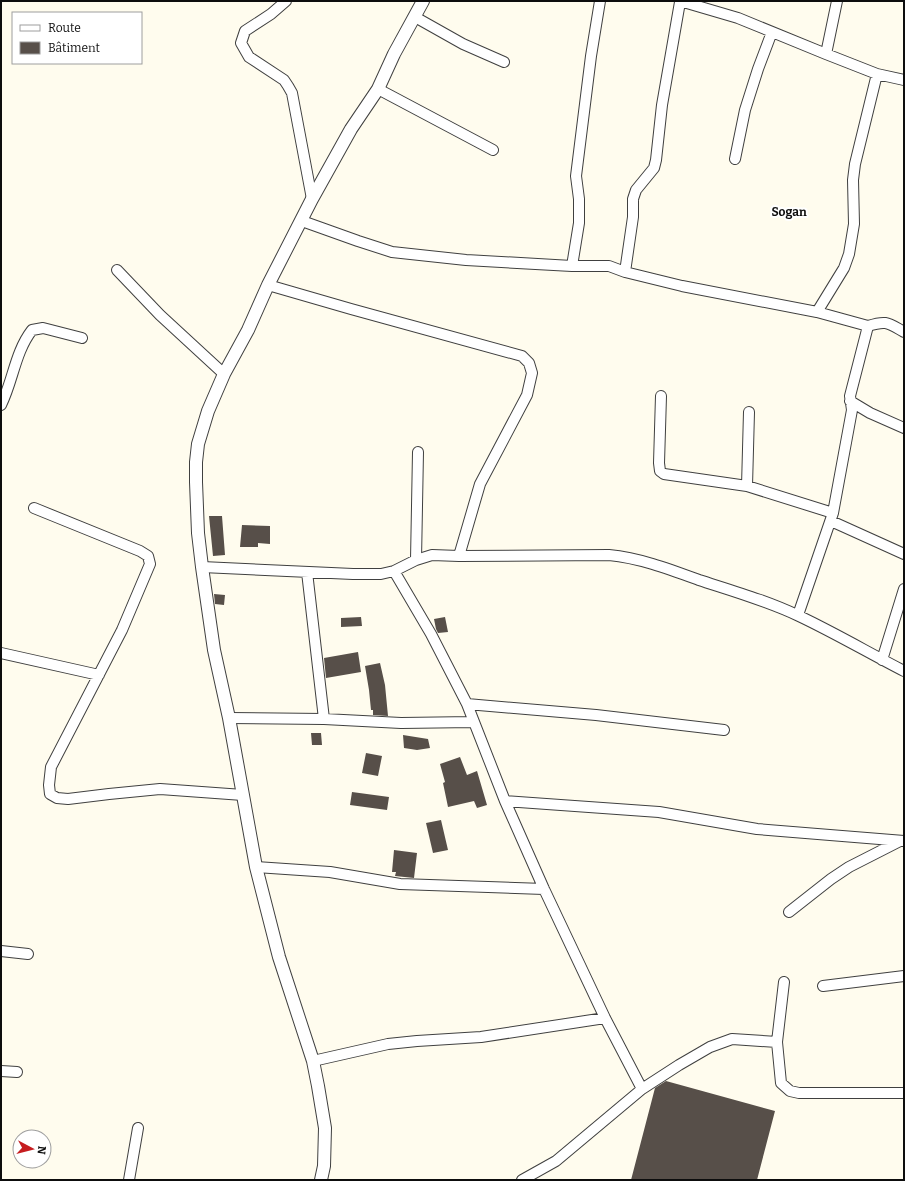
<svg xmlns="http://www.w3.org/2000/svg" width="905" height="1181" font-family="Bitter,serif">
  <style>
    .building { fill: #574f49 }
    .lines { fill: none; stroke-linecap: round; stroke-linejoin: round }
    .minor-casing { stroke: #404040; stroke-width: 12 }
    .tertiary-casing { stroke: #404040; stroke-width: 14 }
    .minor { stroke: #fff; stroke-width: 10 }
    .tertiary { stroke: #fff; stroke-width: 12 }
    .labels { text-anchor: middle; stroke-width: 4; stroke-linejoin: round; paint-order: stroke }
    .quarter-label { font-size: 12px; font-weight: bold; fill: #0d0d0d; stroke: #fff }
  </style>
  <rect width="100%" height="100%" fill="#fffcee"/>
  <path class="building" d="M209 516H222L225 555 213 556Z
    M242 525 270 526V544L258 543V547H240Z
    M214 594 225 595 224 605 215 604Z
    M361 617 362 626 341 627V618Z
    M445 617 448 632 438 633 436 629 434 619Z
    M358 652 361 672 326 678 324 658Z
    M380 663 385 685 388 716 373 715V710H371L369 690 365 666Z
    M311 733H321L322 745H312Z
    M403 735 428 739 430 748 417 750 404 748Z
    M366 753 382 756 378 776 362 773Z
    M460 757 467 775 477 771 487 805 477 808 474 801 448 807 443 783 445 782 440 764Z
    M352 792 389 797 387 810 350 805Z
    M441 820 448 850 433 853 426 823Z
    M394 850 417 853 414 878 395 876 396 872H392Z
    M666 1081 775 1111 757 1180H631L655 1088Z"/>
  <g class="lines">
    <g class="minor-casing">
      <path id="minor" d="M286 1 271 14 245 31 241 43 249 57 284 80 288 86 292 93 312 199
        M680 1 738 18 826 54 877 74 904 80
        M415 17 463 44 504 62
        M826 54 837 1
        M378 89 493 150
        M735 159 745 110 758 69 772 32
        M302 221 358 241 392 252 466 260 572 266H609L625 272 682 286 817 312 868 326C887 320 888 323 904 332
        M572 266 579 223V199L576 176 591 56 600 1
        M117 270 160 315 224 374
        M625 272 633 217V199L636 190 654 168 656 160 662 105 680 2
        M268 285 351 309 522 356 529 363 532 373 527 395 480 484 459 556
        M817 312 844 268 849 254 854 224 853 180 855 164 877 74
        M661 396 659 463 660 471 664 474 747 486 833 513
        M850 401 870 413 904 428
        M1 405C13 381 15 352 32 330L43 328 82 338
        M747 486 749 412
        M34 508 140 551 148 556 150 564 122 630 51 767 49 785 50 794 57 798 68 799 109 794 160 789 243 795
        M831 521 904 554
        M416 560 418 452
        M202 567 353 574H381L394 571 416 560 432 555 459 556 609 555C640 558 669 569 699 580 733 591 768 601 799 616 835 633 869 653 904 671
        M394 571 431 634 467 704 505 801 544 889 605 1018 642 1089
        M307 572 324 719
        M798 615 833 513 852 410 850 396 868 326
        M1 653 99 675
        M882 660 904 589
        M467 704 596 715 724 730
        M229 718 324 719 401 723 473 722
        M505 801 659 812 757 829 904 841
        M256 867 330 872 400 884 544 889
        M789 912 831 879 849 867 900 841
        M1 951 28 954
        M784 982 777 1042 781 1083 790 1091 799 1093H904
        M823 986 904 976
        M313 1061 388 1044 417 1041 481 1037 605 1018
        M1 1071 17 1072
        M129 1180 138 1128
        M522 1180 556 1161 642 1089 679 1065 710 1047 732 1039 777 1042"/>
    </g>
    <g class="tertiary-casing">
      <path id="tertiary" d="M321 1180 324 1166 325 1128 318 1086 313 1061 279 957 256 867 229 718 214 650 202 567 198 533 196 482V462L198 444 208 411 224 374 248 330 268 285 312 199 351 129 378 89 394 54 423 1"/>
    </g>
    <use href="#minor" class="minor"/>
    <use href="#tertiary" class="tertiary"/>
  </g>
  <g class="labels">
    <g class="quarter-label">
      <text x="789" y="216">Sogan</text>
    </g>
  </g>
  <rect width="905" height="1181" fill="none" stroke="#0d0d0d" stroke-width="4"/>
  <rect x="12" y="12" width="130" height="52" fill="#ffffff" stroke="#9e9e9e"/>
  <rect x="20" y="25" width="20" height="6" fill="#ffffff" stroke="#9e9e9e"/>
  <text x="48" y="32" font-size="12" fill="#0d0d0d">Route</text>
  <rect x="20" y="42" width="20" height="12" fill="#574f49" stroke="#9e9e9e"/>
  <text x="48" y="52" font-size="12" fill="#0d0d0d">Bâtiment</text>
  <g transform="translate(32 1149) rotate(97)"><circle r="19" fill="#ffffff" stroke="#9e9e9e"/>
  <path d="M0-3L7 15L0 10L-7 15Z" fill="#c61d20"/>
  <text y="-6" font-size="11" font-weight="bold" text-anchor="middle" fill="#0d0d0d">N</text>
  </g>
</svg>
